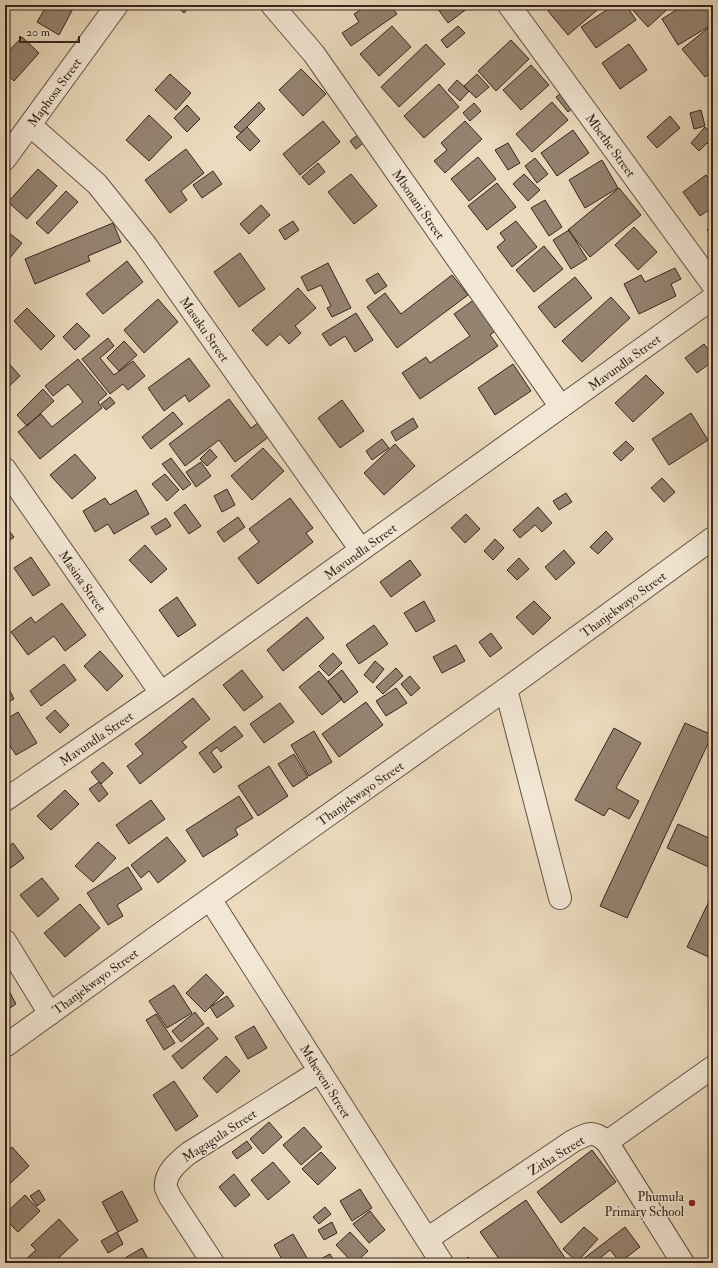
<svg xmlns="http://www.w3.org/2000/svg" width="718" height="1268" font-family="'IM FELL Double Pica',serif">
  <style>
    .building { fill: #958371; stroke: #37251f }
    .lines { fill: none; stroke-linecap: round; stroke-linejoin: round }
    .minor-casing { stroke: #645246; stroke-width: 24 }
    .minor { stroke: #f2e7d4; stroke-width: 22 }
    .poi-dot { fill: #8f2418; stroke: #f2e7d4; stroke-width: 1.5 }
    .labels { text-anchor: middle; stroke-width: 3; stroke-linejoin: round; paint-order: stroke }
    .street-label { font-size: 13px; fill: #37251f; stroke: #f2e7d4 }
    .poi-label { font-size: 13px; fill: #37251f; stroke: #f2e7d4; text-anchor: end }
  </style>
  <rect width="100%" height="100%" fill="#ebdabd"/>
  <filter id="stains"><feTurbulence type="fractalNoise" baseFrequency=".005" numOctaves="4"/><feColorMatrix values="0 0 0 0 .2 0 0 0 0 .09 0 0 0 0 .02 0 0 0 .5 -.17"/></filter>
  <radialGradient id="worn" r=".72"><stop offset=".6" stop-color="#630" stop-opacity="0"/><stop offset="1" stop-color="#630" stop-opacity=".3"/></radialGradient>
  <path class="building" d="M47 5H75L59 35 37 22Z
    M175 5H191L184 13Z
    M329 5H337L332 9Z
    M368 5H390L397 14 351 46 342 33 359 22 354 14Z
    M435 5H472L448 23Z
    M555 5H603L568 35 548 11Z
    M614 5H626L636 20 596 48 581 27Z
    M628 5H672L648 27Z
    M680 5H709L713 12V24L678 45 662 19 681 7Z
    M392 26 411 47 379 76 360 54Z
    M458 26 465 33 447 48 441 40Z
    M708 28 713 35V71L705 77 682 49Z
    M22 37 39 53 14 81 5 73V55Z
    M511 40 529 59 496 91 478 71Z
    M426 44 445 64 399 107 381 87Z
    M629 44 647 70 620 89 602 63Z
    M531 65 549 85 521 110 503 90Z
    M301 69 326 94 303 116 279 90Z
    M170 74 191 93 176 110 155 90Z
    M477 74 489 87 476 98 464 86Z
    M457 80 469 91 460 101 448 90Z
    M439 84 459 107 424 138 404 116Z
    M563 92 574 107 568 112 556 97Z
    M259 102 265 109 241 133 234 127Z
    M552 102 568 120 532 152 516 134Z
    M474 103 481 111 470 121 463 113Z
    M187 105 200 119 187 132 174 118Z
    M701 110 705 126 694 129 690 113Z
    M149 115 172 137 149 161 126 140Z
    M670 116 680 128 657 148 647 137Z
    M323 121 340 142 300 175 283 154Z
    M465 121 482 139 445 173 434 161 447 150 441 143Z
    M247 127 260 141 250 151 236 137Z
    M705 127 713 135V149L707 143 699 151 691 143Z
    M573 130 589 153 557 176 541 153Z
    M360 133 366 141 356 149 350 141Z
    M508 143 520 163 508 170 495 150Z
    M186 149 204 173 181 191 187 200 170 213 145 180Z
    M478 157 496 179 469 201 451 179Z
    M535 158 548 174 537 183 525 166Z
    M602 160 618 188 585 208 569 180Z
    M318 163 325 172 309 185 302 177Z
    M38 169 57 186 27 219 8 202Z
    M213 171 222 184 202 198 193 185Z
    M351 174 377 206 354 224 328 192Z
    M524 174 540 190 528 201 513 184Z
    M706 175 713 184V207L700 216 683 192Z
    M497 183 516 207 487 230 468 206Z
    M619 188 641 215 590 257 568 230Z
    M66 191 78 202 48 234 36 223Z
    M545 200 562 227 549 236 531 208Z
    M261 205 270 215 249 234 240 224Z
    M293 221 299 230 285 240 279 230Z
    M516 221 537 247 512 267 497 247 505 240 500 233Z
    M113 223 121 242 88 256 90 261 35 284 25 259Z
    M713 224V237L707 230Z
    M634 227 657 252 638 270 615 245Z
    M5 230 22 243 9 259 5 256Z
    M569 230 587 259 571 269 553 240Z
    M544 246 563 269 534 292 516 270Z
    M240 253 265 289 239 307 214 272Z
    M127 261 143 282 103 314 86 294Z
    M328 263 351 308 332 317 327 308 331 306 321 285 308 291 301 277Z
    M675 268 681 279 671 284 676 296 639 314 624 284 641 275 645 282Z
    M378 273 387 286 375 294 366 280Z
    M452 275 468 295 397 348 367 307 385 293 401 314Z
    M575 277 592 298 555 328 538 307Z
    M298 288 316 308 295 326 301 333 289 344 280 334 267 346 252 330Z
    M478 297 499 328 490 335 498 346 420 399 402 373 426 357 430 363 470 336 454 314Z
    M611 297 630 318 582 362 562 341Z
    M158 299 178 322 144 353 124 330Z
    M27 308 55 336 41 350 14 321Z
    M356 313 373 340 355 352 345 336 330 346 322 334Z
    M77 323 90 336 75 350 63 337Z
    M108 338 114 346 100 358 114 375 133 361 145 376 128 390 123 384 110 394 82 359Z
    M124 341 137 355 119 371 107 358Z
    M704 344 713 356V361L697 373 685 358Z
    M189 358 210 386 189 402 185 395 164 411 148 388Z
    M5 359 20 376 5 390Z
    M78 359 107 394 98 402 102 408 40 459 18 432 41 414 52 427 83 402 68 384 53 396 45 386Z
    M513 364 531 391 495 415 478 388Z
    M646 375 664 393 633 422 615 403Z
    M43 389 54 401 27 426 17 415Z
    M110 397 115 403 106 410 101 404Z
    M229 399 251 428 259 422 270 436 235 462 219 440 185 466 169 444Z
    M342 400 364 431 340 448 318 418Z
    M173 412 183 424 151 449 142 437Z
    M691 413 708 440 669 465 652 439Z
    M413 418 418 427 396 441 391 432Z
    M382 439 389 448 372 460 366 451Z
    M626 441 634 449 621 461 613 453Z
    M395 444 415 466 384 495 364 473Z
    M263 448 284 471 252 500 231 476Z
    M210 449 217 457 207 466 200 459Z
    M75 454 96 478 72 499 50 475Z
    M171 458 191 484 183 490 162 464Z
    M201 462 211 476 196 487 186 472Z
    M165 474 179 490 167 501 152 484Z
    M662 478 675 492 664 502 651 488Z
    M227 489 235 505 222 512 214 496Z
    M136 490 149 514 114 534 108 524 95 532 83 511 105 498 110 505Z
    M566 493 572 502 559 510 553 501Z
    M290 498 313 528 306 533 313 542 258 584 238 558 259 542 249 529Z
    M185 504 201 526 189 534 174 513Z
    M538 507 552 523 542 532 535 525 520 538 513 530Z
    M466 514 480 529 465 543 451 528Z
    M238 517 245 527 224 542 217 532Z
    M166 518 171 526 156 535 151 527Z
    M5 526 14 537 5 544Z
    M606 531 613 539 598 554 590 547Z
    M495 539 504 548 493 560 484 551Z
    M145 545 167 569 151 583 129 560Z
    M564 550 575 563 556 580 545 567Z
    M31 557 50 585 33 596 14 568Z
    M519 558 529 569 517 580 507 570Z
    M410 560 421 575 391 597 380 582Z
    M5 590 10 598 5 601Z
    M177 597 196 625 178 637 159 610Z
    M424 601 435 621 416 632 404 613Z
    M534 601 551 618 533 635 516 617Z
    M62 603 86 635 65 651 54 636 28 655 11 632 31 617 35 623Z
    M307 617 324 638 283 671 267 650Z
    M374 625 388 644 359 664 346 645Z
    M491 633 502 648 490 657 479 642Z
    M456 645 465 661 442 673 433 657Z
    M100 651 123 676 107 691 84 666Z
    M333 653 342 663 329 676 319 666Z
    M375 661 384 669 373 683 364 675Z
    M64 664 76 680 41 706 30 691Z
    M396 668 403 676 383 694 376 687Z
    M242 670 263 697 244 711 223 685Z
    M342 670 358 692 344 703 328 681Z
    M319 671 342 699 322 715 299 687Z
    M410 676 420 688 411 696 401 684Z
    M396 688 407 703 386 716 376 701Z
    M9 689 14 699 5 704V692Z
    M193 698 210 719 182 742 187 747 140 784 127 766 143 754 135 744Z
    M366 702 383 725 339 757 322 734Z
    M280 703 294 722 264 743 250 724Z
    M55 710 69 725 60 733 46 718Z
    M18 712 37 743 16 755 5 738V720Z
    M685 723 712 735 627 918 600 906Z
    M235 726 243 736 221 752 217 747 211 752 222 767 214 773 199 753Z
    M614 728 641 743 616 788 639 801 629 819 609 808 604 816 575 800Z
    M314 731 332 762 309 776 291 745Z
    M294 754 308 777 293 787 278 764Z
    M103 762 113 773 101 784 91 772Z
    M269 766 288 796 258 816 238 786Z
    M99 782 108 794 99 802 89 789Z
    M65 790 79 804 51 830 37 816Z
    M239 796 253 818 235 829 238 835 203 857 186 830Z
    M151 800 165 819 129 844 116 825Z
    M678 824 713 840V869L667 848Z
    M167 837 186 861 158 883 149 871 141 878 131 865Z
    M98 842 116 858 93 882 75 866Z
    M13 843 24 858 5 872V849Z
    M128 867 142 889 117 905 123 916 108 925 87 893Z
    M42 878 59 899 38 917 20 895Z
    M713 893V959L687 947Z
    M80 904 100 928 65 957 44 933Z
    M206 974 224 993 205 1012 186 993Z
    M174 985 192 1013 167 1028 149 1001Z
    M8 989 16 1004 5 1011V991Z
    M227 996 234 1006 217 1018 210 1007Z
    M195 1012 204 1024 181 1042 172 1031Z
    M156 1014 175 1043 164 1050 146 1020Z
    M254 1026 267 1048 248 1059 235 1037Z
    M208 1027 218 1039 182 1069 172 1056Z
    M226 1056 240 1071 217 1093 203 1078Z
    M174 1081 198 1116 176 1131 153 1095Z
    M269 1122 282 1137 263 1154 250 1139Z
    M304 1127 322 1147 301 1165 283 1145Z
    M247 1141 252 1148 237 1159 232 1152Z
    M12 1147 29 1166 5 1188V1154Z
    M592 1150 616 1182 561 1223 537 1192Z
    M321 1152 336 1168 318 1185 302 1169Z
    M273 1162 290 1182 268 1200 251 1180Z
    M234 1174 250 1195 235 1207 219 1187Z
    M360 1189 372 1208 352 1221 340 1201Z
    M39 1190 45 1200 37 1206 30 1196Z
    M122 1191 138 1221 118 1232 102 1202Z
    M25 1195 40 1211 18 1232 5 1219V1214Z
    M526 1200 567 1261 564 1263H502L480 1232Z
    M325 1207 331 1214 319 1224 313 1217Z
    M370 1211 385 1230 369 1243 353 1224Z
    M59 1219 78 1240 53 1263H30L26 1259 36 1250 31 1245Z
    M332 1222 337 1233 324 1240 318 1230Z
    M584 1227 598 1239 577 1262 563 1249Z
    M625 1227 640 1247 620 1262 610 1250 594 1263H578Z
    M117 1232 123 1244 108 1253 101 1241Z
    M350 1232 368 1251 355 1263H353L336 1245Z
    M293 1234 310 1263H284L274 1245Z
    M142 1248 148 1259 141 1263H128L125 1258Z
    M330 1254 335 1263H318L317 1261Z
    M468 1257 474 1263H461Z"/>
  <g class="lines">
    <g class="minor-casing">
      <path id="minor" d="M272 5 314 54 561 407
        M509 5 713 285
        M30 125 97 184 145 244 361 550
        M5 159 117 5
        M5 469 161 693
        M506 689 560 898
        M5 800 161 693 713 298
        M210 899 442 1263
        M5 941 50 1014
        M5 1046 159 935 506 689 713 538
        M607 1142 713 1067
        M427 1239 573 1141C589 1133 593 1130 607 1142L683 1263
        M213 1263 170 1197C169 1194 167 1191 166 1188 164 1173 179 1161 189 1153L320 1071"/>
    </g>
    <use href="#minor" class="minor"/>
  </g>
  <circle class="poi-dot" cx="692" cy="1203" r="4"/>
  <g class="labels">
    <g class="street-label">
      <text transform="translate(54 92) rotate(-54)" y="5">Maphosa Street</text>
      <text transform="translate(611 145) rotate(54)" y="5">Mbethe Street</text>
      <text transform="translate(419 204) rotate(55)" y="5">Mbonani Street</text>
      <text transform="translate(205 329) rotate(55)" y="5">Masuku Street</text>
      <text transform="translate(624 362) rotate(-36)" y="5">Mavundla Street</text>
      <text transform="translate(360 551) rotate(-36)" y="5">Mavundla Street</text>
      <text transform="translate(83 581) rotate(55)" y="5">Masina Street</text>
      <text transform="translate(623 604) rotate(-36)" y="5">Thanjekwayo Street</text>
      <text transform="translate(96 738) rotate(-34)" y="5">Mavundla Street</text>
      <text transform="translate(360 793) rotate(-35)" y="5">Thanjekwayo Street</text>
      <text transform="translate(95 981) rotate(-36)" y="5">Thanjekwayo Street</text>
      <text transform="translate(326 1081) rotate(58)" y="5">Msheveni Street</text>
      <text transform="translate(219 1135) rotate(-33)" y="5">Magagula Street</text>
      <text transform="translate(556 1155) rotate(-32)" y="5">Zitha Street</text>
    </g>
    <g class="poi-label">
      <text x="684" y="1201">Phumula<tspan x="684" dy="15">Primary School</tspan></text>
    </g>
  </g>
  <rect width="718" height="1268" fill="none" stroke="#ebdabd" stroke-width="20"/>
  <rect x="6" y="6" width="706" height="1256" fill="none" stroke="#37251f" stroke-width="2"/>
  <rect x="10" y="10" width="698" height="1248" fill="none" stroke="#37251f"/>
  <path d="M20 36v6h59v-6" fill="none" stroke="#37251f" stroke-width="2"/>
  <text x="26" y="36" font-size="12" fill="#37251f" stroke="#f2e7d4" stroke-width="3" paint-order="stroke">20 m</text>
  <rect width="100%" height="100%" filter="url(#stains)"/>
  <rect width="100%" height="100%" fill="url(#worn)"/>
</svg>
